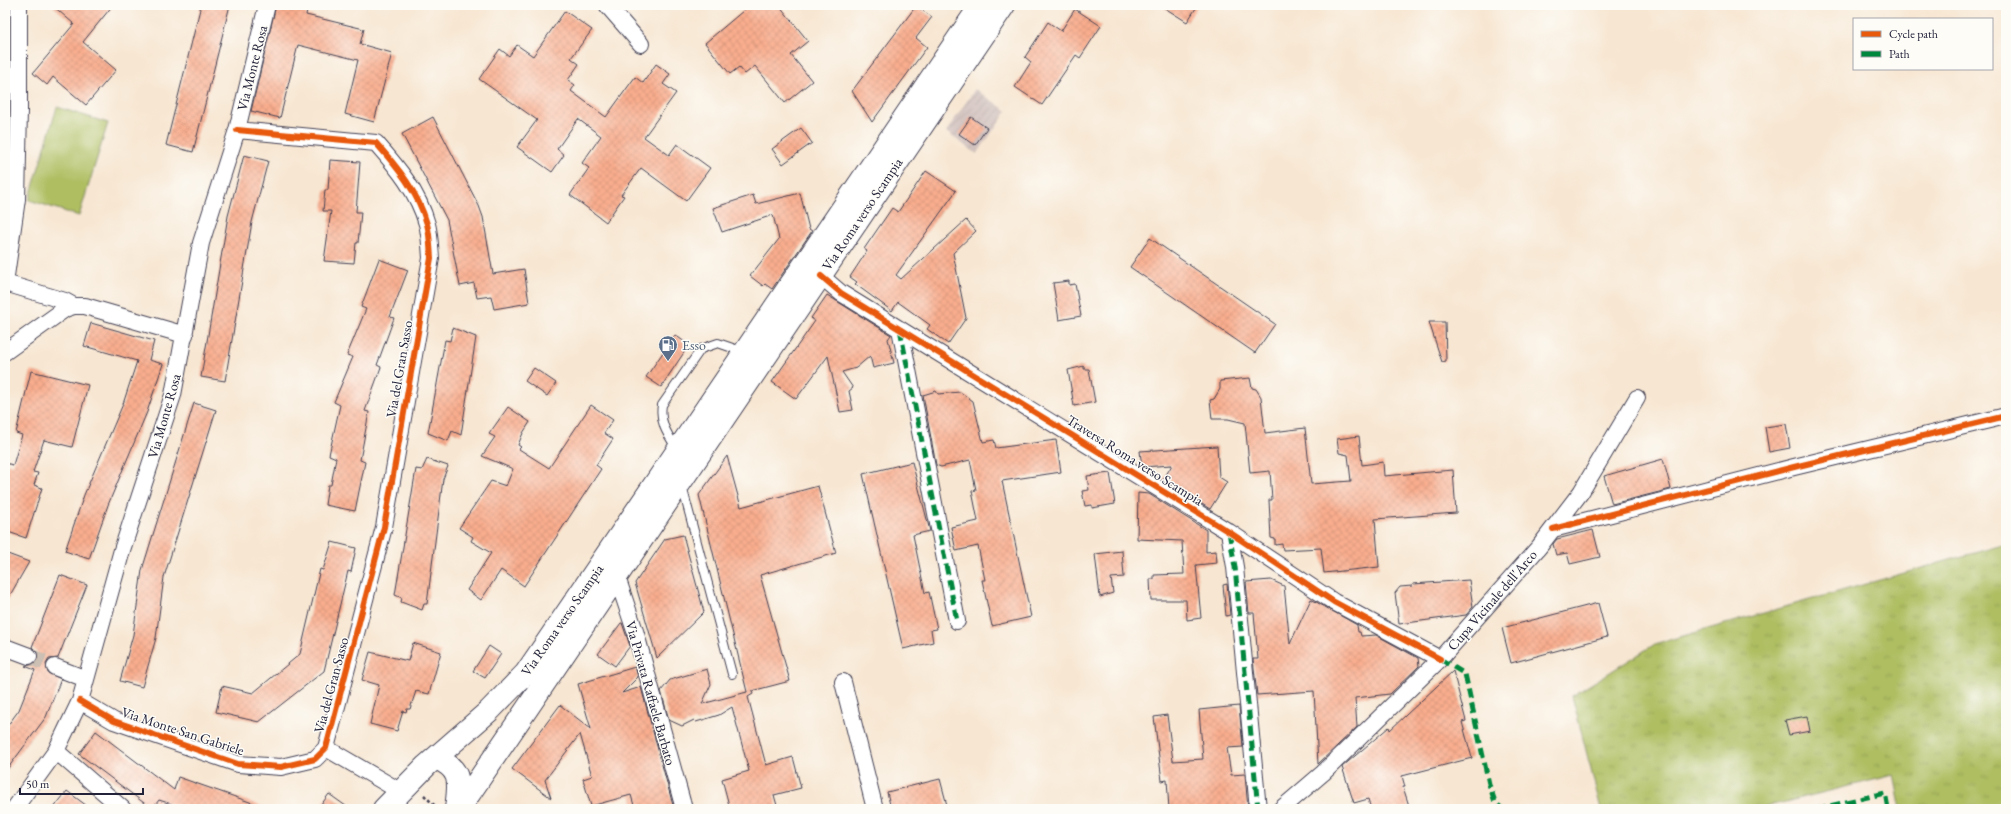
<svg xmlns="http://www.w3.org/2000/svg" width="2011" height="814" font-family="'EB Garamond',serif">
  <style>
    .industrial { fill: url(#industrial-furrows) }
    .grass { fill: url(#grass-tufts); stroke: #68704e }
    .pitch { fill: #aebe61; stroke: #68704e }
    .building { fill: url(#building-cross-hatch) }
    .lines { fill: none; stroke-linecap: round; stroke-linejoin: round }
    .street-tunnel { stroke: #ccbfb3; stroke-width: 16; stroke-dasharray: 16 8; stroke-linecap: butt }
    .lane-casing { stroke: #423f52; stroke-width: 10 }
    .street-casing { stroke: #423f52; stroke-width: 18 }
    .primary-casing { stroke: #423f52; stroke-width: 24 }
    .path { stroke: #423f52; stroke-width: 2.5; stroke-dasharray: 3 3; stroke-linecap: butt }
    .lane { stroke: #fff; stroke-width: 8 }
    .street { stroke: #fff; stroke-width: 16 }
    .primary { stroke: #fff; stroke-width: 22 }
    .quiet { stroke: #00873e; stroke-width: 5; stroke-dasharray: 10 5; stroke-linecap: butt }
    .cycleway-casing { stroke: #fdfcf7; stroke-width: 8 }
    .cycleway { stroke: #e8590c; stroke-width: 6 }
    .labels { text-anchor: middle; stroke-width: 3; stroke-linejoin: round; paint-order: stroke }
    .street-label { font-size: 14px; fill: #22223b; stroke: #fdfcf7 }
    .service-label { font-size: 14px; fill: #4e5e75; stroke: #fdfcf7; text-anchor: start }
  </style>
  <defs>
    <pattern id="industrial-furrows" width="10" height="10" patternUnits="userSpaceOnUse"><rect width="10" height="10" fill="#d0c0bc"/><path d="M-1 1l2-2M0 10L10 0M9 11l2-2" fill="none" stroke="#b2a5a2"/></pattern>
    <pattern id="grass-tufts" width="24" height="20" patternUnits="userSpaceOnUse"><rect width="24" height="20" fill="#aebe61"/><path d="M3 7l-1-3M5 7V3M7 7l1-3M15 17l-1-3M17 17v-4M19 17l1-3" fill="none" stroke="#95a355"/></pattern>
    <pattern id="building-cross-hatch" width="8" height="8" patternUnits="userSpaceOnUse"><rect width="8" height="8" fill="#f9ad8e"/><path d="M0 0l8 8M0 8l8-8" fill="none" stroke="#d5957b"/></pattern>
  </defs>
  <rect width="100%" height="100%" fill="#fdfcf7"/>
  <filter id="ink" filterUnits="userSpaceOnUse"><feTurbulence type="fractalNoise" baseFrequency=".025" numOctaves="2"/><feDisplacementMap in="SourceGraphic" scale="8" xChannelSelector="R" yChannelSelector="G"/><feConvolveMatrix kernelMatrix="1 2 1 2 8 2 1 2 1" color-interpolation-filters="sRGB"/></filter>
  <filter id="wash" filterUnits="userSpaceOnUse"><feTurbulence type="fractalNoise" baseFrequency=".012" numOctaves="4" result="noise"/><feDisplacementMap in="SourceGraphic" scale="16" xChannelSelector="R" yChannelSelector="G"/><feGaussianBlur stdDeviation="0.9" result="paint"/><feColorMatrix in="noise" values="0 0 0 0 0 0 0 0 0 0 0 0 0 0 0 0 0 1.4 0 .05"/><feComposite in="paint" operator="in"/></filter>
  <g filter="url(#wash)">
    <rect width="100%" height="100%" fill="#f7e6d1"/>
    <path class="industrial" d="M975 89 1007 111 977 154 946 132Z"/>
    <path class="grass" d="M2006 544V803L1983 809H1901L1894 775 1757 809H1601L1572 696 1655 644Z"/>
    <path class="pitch" d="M57 107 108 123 79 216 29 200Z"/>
    <g id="blocks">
      <path class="building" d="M52 5H113L83 42 116 70 86 105 53 77 47 85 33 73 74 24Z
        M201 5H230L193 152 166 145Z
        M276 5H308L306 15 364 29 360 44 392 53 374 122 345 114 358 60 298 45 280 118 251 111Z
        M750 5H779L808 41 791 55 812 81 785 103 755 66 745 74 739 67 730 74 705 43Z
        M1160 5H1198L1187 22Z
        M916 6 932 17 916 38 927 47 872 122 852 91Z
        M1075 9 1101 26 1080 58 1076 55 1042 105 1015 87 1031 62 1025 57 1048 22 1061 31Z
        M565 11 592 30 571 58 579 64 568 80 575 85 571 91 606 117 635 77 643 83 656 64 670 74 663 84 676 93 644 137 669 155 677 144 710 168 686 201 641 168 621 195 624 196 606 222 570 195 589 168 582 163 601 136 578 119 557 149 564 155 552 172 517 147 537 120 479 79 500 49 509 56 517 45 533 56Z
        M433 117 479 206 483 217 493 274 524 269 529 303 494 309 491 296 477 298 474 283 460 286 447 220 402 134Z
        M971 117 987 128 975 145 959 134Z
        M801 128 812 143 783 164 772 149Z
        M244 155 268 161 252 222 225 381 201 377 228 216Z
        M330 160 360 162 356 212H361L358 243H356L354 263 324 261 331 211H323L325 190H328Z
        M926 171 956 191 896 275 901 279 966 220 976 231 953 253 966 318 948 344 927 329 930 325 898 302 892 311 855 284 857 282 850 277 867 251 864 249 892 208 898 212Z
        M800 193 809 229 812 231 772 289 765 284 763 286 750 276 779 239 773 215 722 232 713 208 753 195 756 204Z
        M1150 238 1275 324 1255 353 1130 267Z
        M379 259 408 270 390 317 394 318 377 365 381 367 365 411 369 412 360 460 365 462 355 511 325 505 328 485H331L336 458 329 455 340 405 334 402 353 357 347 355 366 309 361 307Z
        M1069 281V285L1075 284 1081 316 1059 320 1053 283Z
        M827 295 891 335 888 339 894 363 873 368 870 356 856 368 842 372 853 388 849 391 853 410 840 412 828 356 796 399 772 382 815 321 811 318Z
        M1429 322H1445L1446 361 1442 362Z
        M91 323 154 341 149 360 163 364 147 412 108 505 89 559 65 551 84 495 123 404 137 361 84 346Z
        M453 328 476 337 461 435 452 431 448 441 428 433 445 340 450 341Z
        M675 335 689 345 661 387 646 377Z
        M1084 366V369H1089L1095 402 1074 406 1068 370Z
        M534 368 556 383 547 396 525 381Z
        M31 371 88 385 72 447 44 440 33 472 38 473 34 485 42 488 26 538 5 531V463L13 465 22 435 16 433Z
        M1250 378 1252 388 1256 389 1261 397 1265 433 1305 428 1311 484 1351 481 1348 455 1339 453 1337 439 1359 436 1362 465 1383 462 1384 476 1453 470 1456 513 1375 519 1379 567 1324 573 1321 548 1283 550 1282 544 1275 545V539L1271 538 1269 500H1272L1270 471 1250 473 1245 423 1228 419H1212L1210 400 1214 399 1220 389V381Z
        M936 391 938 394 960 392 973 401 983 442 994 440 996 448 1056 440 1061 472 1002 481 1031 617 992 626 982 580H985L978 546 956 551 951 527 978 521 972 491 976 490 970 460 941 467 936 465 923 395Z
        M194 403 216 410 164 577 156 638 142 687 120 681 133 635 142 570Z
        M591 405 613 420 604 433 613 439 596 465 601 469 524 586 501 570 481 600 467 590 491 553 471 541 473 537 459 528 491 481 506 486 513 469 482 456 495 437 489 434 508 407 530 422 523 433 518 445 521 447 519 449 549 468Z
        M1786 424 1790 448 1769 452 1765 427Z
        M1217 446 1219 477 1227 482 1210 509 1163 480 1172 465 1142 467 1140 451Z
        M727 456 741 507 818 486 836 553 760 575 790 681 752 691 753 694 748 697 766 765 793 757 801 788 774 795 778 809H730L722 779 749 771 732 707 719 715 696 722 694 720 682 726 669 720 661 691 670 680 707 669 711 684 702 704 747 692 699 495Z
        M427 459 448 466 443 479 427 604H424L422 610 401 602 402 598 395 595 416 469 422 470Z
        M1663 459 1671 489 1612 504 1604 476Z
        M912 462 930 531 913 535 925 593 929 592 937 629 931 630 933 642 903 649 863 474Z
        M1110 473 1115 504 1092 508V505L1085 506 1082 491 1089 490 1087 476Z
        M1138 493 1149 494 1206 530V552L1216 551 1217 563 1196 565 1201 618 1187 620 1186 600H1151L1150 579H1154V575L1184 574 1182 541 1137 539Z
        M1593 530 1600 557 1570 564 1567 553 1556 555 1553 544 1557 539Z
        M683 535 704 612 657 658 635 583 665 539Z
        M332 542 356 548 351 572 348 571 324 671 259 722 216 712 222 686 253 693 300 654 320 569 323 570Z
        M1122 551 1124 577 1111 578 1113 593 1100 597 1095 554Z
        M5 553 29 562 5 604Z
        M60 575 87 585 58 658 49 659 46 664 48 673 61 679 46 717 5 772V729L19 710 35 670 25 666 35 664 38 660V654L32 647Z
        M1271 580 1284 586 1290 644 1311 599 1357 625 1358 632H1360L1361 636 1376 635 1418 658 1419 666 1390 694 1355 698 1357 727 1318 764 1314 691 1257 695 1253 659H1258L1254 613H1249L1246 582Z
        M1469 580 1473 607 1466 615 1399 624 1395 593 1400 587 1412 586 1413 584Z
        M1227 584 1230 615 1226 616 1223 585Z
        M1598 603 1607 637 1511 663 1502 628Z
        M621 623H622L630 646 615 666 598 654Z
        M413 643 441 652 429 694 416 691 410 709H407L406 712 403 711 397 731 370 724 379 685 362 680 370 652 408 661Z
        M489 646 501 654 485 678 473 671Z
        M635 667 638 677 622 693 641 687 674 809H635L631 795 591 806 583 779 592 776 580 734 545 780 551 798 512 769 560 705 591 729 578 684Z
        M1453 671 1466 721 1462 722 1472 758 1402 776 1405 787H1403L1410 809H1371L1368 799 1354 803 1342 767 1389 727 1390 730Z
        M1239 706 1243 747 1227 748 1231 775 1245 774 1248 809H1169L1167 780 1162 781 1154 717 1167 715 1173 761 1203 759 1199 710Z
        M1807 716 1810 731 1789 735 1785 720Z
        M96 731 174 790 178 777 264 807V809H187L159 800 152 809 79 754Z
        M940 779 948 809H891L887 792Z
        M67 791 91 809H53Z
        M329 794 350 809H318Z"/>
    </g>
  </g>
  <g filter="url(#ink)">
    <use href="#blocks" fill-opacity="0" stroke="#423f52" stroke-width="1"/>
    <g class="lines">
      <path class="street-tunnel" d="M29 656 55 667"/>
      <g class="lane-casing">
        <path id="lane" d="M677 449C668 435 659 423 662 405L701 349 718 343 744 352
          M682 486 732 674"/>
      </g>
      <g class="street-casing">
        <path id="street" d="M607 5 641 44
          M821 276 841 293 1229 532 1334 602 1440 659
          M5 283 17 199 19 110V5
          M5 283 65 301 74 306
          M900 329 957 621
          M5 352 65 309 74 306H85L185 335
          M1553 529 1794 467 2006 416
          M1229 532 1235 567 1258 809
          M617 577 636 634 684 809
          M5 647 29 656
          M55 667 86 679
          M843 682 875 809
          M80 701 114 721 238 764 281 767 315 759 326 748 384 527 431 258C430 247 430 235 427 224 418 192 398 168 376 143L237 130
          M326 748 391 786 399 794
          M56 751 123 809
          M14 809 56 751 80 701 122 550 173 395 201 243 237 130 267 5
          M1281 809 1323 773 1440 659 1539 547 1581 492 1637 398"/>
      </g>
      <g class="primary-casing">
        <path id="primary" d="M436 758C463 770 459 783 456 809
          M384 809 426 766 489 711 526 673 981 5
          M459 809 1004 5"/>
      </g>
      <path class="path" d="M424 795 435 806"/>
      <use href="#lane" class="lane"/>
      <use href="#street" class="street"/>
      <use href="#primary" class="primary"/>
      <path class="quiet" d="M900 329 957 621
        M1229 532 1235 567 1258 809
        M1440 659 1465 674 1489 784 1495 802 1502 809
        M1816 809 1885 793 1888 809"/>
      <g class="cycleway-casing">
        <path id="cycleway" d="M821 276 841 293 1229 532 1334 602 1440 659
          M1553 529 1794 467 2006 416
          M80 701 114 721 238 764 281 767 315 759 326 748 384 527 431 258C430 247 430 235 427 224 418 192 398 168 376 143L237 130"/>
      </g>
      <use href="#cycleway" class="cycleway"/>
    </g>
  </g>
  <defs>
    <g id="fuel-pin" transform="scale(1)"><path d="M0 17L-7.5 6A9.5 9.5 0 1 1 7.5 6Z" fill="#5c6f8a" stroke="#fdfcf7"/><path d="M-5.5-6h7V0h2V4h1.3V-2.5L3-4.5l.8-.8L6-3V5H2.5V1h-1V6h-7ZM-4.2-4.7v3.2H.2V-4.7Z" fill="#fff"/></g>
  </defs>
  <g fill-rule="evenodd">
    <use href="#fuel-pin" x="668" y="345"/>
  </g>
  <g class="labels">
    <g class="street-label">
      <text transform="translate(252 68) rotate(-76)" y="5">Via Monte Rosa</text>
      <text transform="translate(862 214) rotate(-56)" y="5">Via Roma verso Scampia</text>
      <text transform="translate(399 369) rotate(-80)" y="5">Via del Gran Sasso</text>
      <text transform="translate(164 416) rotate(-74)" y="5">Via Monte Rosa</text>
      <text transform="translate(1135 460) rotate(32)" y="5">Traversa Roma verso Scampia</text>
      <text transform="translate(1492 600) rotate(-49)" y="5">Cupa Vicinale dell'Arco</text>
      <text transform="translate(562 620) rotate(-55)" y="5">Via Roma verso Scampia</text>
      <text transform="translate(331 685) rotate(-75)" y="5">Via del Gran Sasso</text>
      <text transform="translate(651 693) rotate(74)" y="5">Via Privata Raffaele Barbato</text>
      <text transform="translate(183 731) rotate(18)" y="5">Via Monte San Gabriele</text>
    </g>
    <g class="service-label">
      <text x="682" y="350">Esso</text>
    </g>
  </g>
  <rect width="2011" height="814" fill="none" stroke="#fdfcf7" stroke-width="20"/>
  <rect x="1853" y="18" width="140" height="52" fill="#fdfcf7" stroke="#a5a5ac"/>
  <rect x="1861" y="31" width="20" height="6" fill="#e8590c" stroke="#a5a5ac"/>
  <text x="1889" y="38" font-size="12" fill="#22223b">Cycle path</text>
  <rect x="1861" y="51" width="20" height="6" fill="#00873e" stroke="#a5a5ac"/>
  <text x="1889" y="58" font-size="12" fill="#22223b">Path</text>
  <path d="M20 788v6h123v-6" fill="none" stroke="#22223b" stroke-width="2"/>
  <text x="26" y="788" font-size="12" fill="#22223b" stroke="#fdfcf7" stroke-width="3" paint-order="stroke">50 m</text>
</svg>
